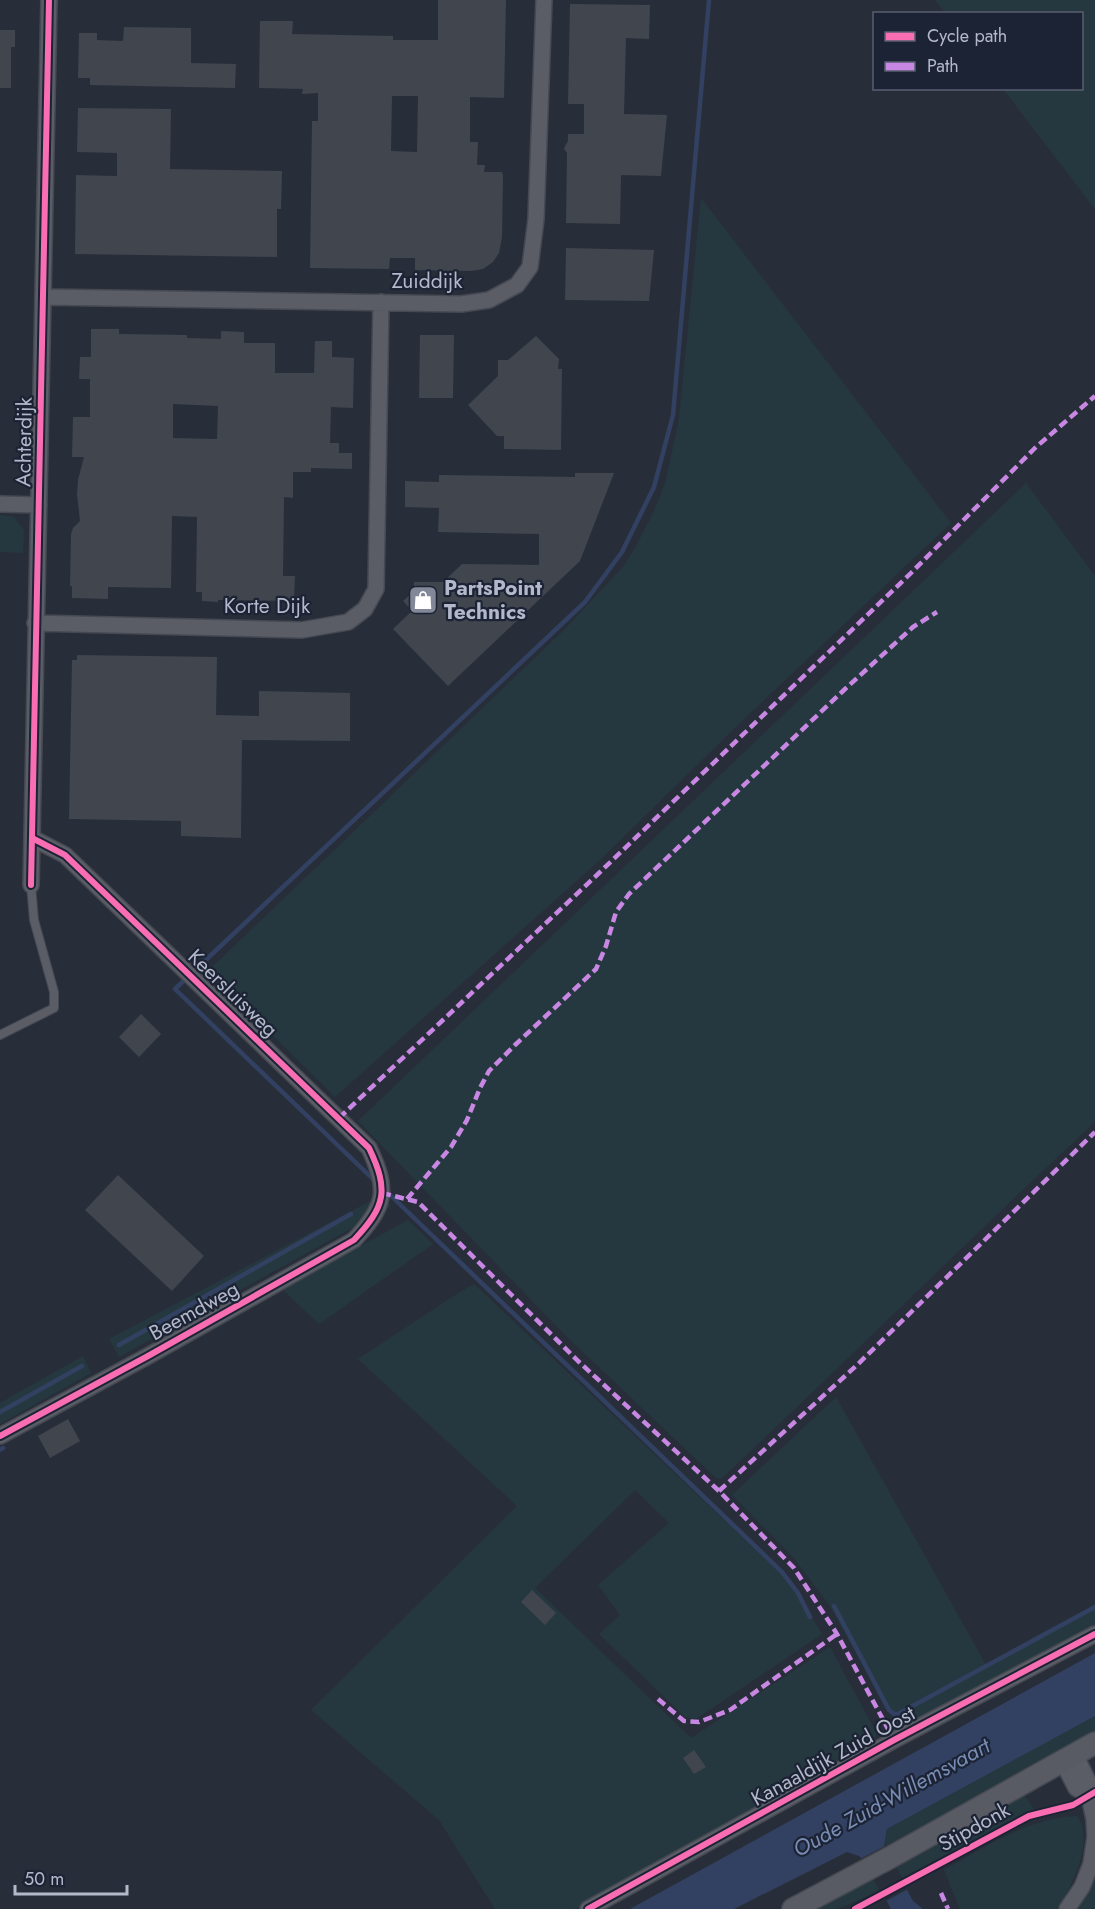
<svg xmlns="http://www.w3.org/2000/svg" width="1095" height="1909" font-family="Jost,sans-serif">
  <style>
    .green { fill: #25383f }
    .water { fill: #324162 }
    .pier { fill: #282e39 }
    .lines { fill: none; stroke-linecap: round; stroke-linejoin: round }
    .stream { stroke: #324162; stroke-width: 4.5 }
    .building { fill: #40454e; fill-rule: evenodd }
    .service-casing { stroke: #464952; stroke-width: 10 }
    .minor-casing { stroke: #464952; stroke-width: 18 }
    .secondary-casing { stroke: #464952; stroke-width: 24 }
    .service { stroke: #5a5d66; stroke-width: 8 }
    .minor { stroke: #5a5d66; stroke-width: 15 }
    .secondary { stroke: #585b64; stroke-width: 21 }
    .quiet { stroke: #c787e3; stroke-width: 4.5; stroke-dasharray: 9 4.5; stroke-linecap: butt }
    .cycleway-casing { stroke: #1c2334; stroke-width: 10 }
    .cycleway { stroke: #f96db3; stroke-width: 6 }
    .labels { text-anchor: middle; stroke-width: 4.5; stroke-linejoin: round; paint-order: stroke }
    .street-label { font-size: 21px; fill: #b3b9ca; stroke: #1c2334 }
    .poi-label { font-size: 21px; font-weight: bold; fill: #b3b9ca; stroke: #1c2334; text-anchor: start }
    .water-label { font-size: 22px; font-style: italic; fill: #788cb4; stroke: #1c2334 }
  </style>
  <rect width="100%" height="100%" fill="#282e39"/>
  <path class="green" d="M935 0H1095V209L1003 89 1082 88V14L945 13Z
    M701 198 951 523 742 721 601 859 335 1097 208 971 564 630 622 568 634 550 654 511 665 484 679 419Z
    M1026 483 1095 576V1122C969 1239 847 1361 721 1479L716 1478 565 1335 358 1121Z
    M0 515 14 517 24 530 23 553 0 552Z
    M382 1195 389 1202 390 1207 119 1357 109 1339Z
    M408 1220 433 1244 319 1324 282 1289Z
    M474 1284 792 1584 822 1634 696 1719 685 1717 599 1634 620 1615 598 1585 669 1523 635 1490 535 1588 691 1738 830 1647 877 1734 874 1743 575 1909H495L439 1820 311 1710 517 1506 358 1359 449 1299Z
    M83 1356 91 1373 0 1424V1403Z
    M836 1397 986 1665 1095 1607V1625L898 1729 830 1606 794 1558 732 1495Z
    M1095 1716V1734L901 1839 885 1846 887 1829Z
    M1024 1795 1034 1809 903 1879 895 1865Z
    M1077 1816C1095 1839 1072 1888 1057 1909H960L944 1870C986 1847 1028 1818 1077 1816Z
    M1095 1875V1909H1078L1087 1894Z
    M873 1878 880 1891 837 1909H814Z"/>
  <path class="water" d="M1095 1653V1716L887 1829 884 1847 913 1901 923 1909H891L864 1858H861L859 1856 847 1852 734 1909H630Z"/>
  <path class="pier" d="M885 1846 908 1889 886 1901 862 1858Z"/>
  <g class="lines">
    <path class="stream" d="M375 1181 175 989 585 602 622 552 654 487 673 415 709 0
      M386 1191 782 1572 798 1593 810 1617
      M119 1345 351 1214
      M0 1412 82 1366
      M0 1450 3 1448
      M834 1606 889 1710 896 1715 1095 1607"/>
  </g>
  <path class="building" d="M438 0H506L504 98 470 97V142H478L477 165H485L484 172H502L503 177 502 237 499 253 493 262 483 269 471 271 415 270V258H390L389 269 310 268 312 121H318V93L302 94 303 89 259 88 260 21H293L292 34 393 36V40H438ZM392 96H418L417 152 391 151Z
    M570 4 650 5 649 39 626 38 624 114 667 115 661 176 621 175 620 224 566 223 567 153 564 149 565 146 568 141V134H584V104H568Z
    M124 27 191 28V63L236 64 235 88 90 85V78H78L79 33H97V40L123 41Z
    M0 30H15V47H11V88H0Z
    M78 108 171 109 170 169 282 171 281 209H277V257L75 254 76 175 117 176V153L77 152Z
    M566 248 654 250 649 301 565 300Z
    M91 329H119V334L187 335V338L221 339V331L244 332V343H275V373H314L315 341H332V357L354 358 353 408 331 407 330 443H339V453H352V469L311 468V472H293V498L284 497 283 576H295L294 601 218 600V602L202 601V592H196L197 517 172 516 171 588 108 587V599L72 598V586H70L71 534 73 528 80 521 77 494 78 480 84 457H72L73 417H90V379H79L80 357H91ZM173 404 218 406 217 439 173 438Z
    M420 335H454L453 398H419Z
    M536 336 559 359 558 369H562L561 450 504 449V436H497L468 405 498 376V360H508Z
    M575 473H614L580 561 448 686 393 629 412 611 403 601 414 591V582H443L462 564 539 565V534L438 532 439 508 405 507V481L439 482V475L575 477Z
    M77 655 217 657 216 715 259 716V691L350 693V741L242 740 241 838 181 836V821L69 819 72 660H77Z
    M141 1014 161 1034 139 1057 119 1037Z
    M118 1175 204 1256 172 1291 85 1210Z
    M68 1419 80 1441 50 1458 38 1436Z
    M532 1590 556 1613 545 1625 521 1602Z
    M694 1750 706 1767 694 1774 683 1758Z"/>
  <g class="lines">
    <g class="service-casing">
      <path id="service" d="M0 1035 54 1008V992L34 920 31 885"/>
    </g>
    <g class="minor-casing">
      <path id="minor" d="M43 297 461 304 489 300 517 285 530 267 536 219 544 0
        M0 504 39 505
        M35 623 302 630 348 622 365 609 376 589 381 302
        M31 885 49 0
        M0 1436 148 1356 354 1240C386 1206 389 1190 369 1148L65 855 32 838
        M1062 1761 1076 1788 1089 1796
        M588 1909 894 1740 1095 1634
        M1067 1909 1082 1887 1091 1864 1095 1837 1094 1819 1089 1796V1783L1075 1754"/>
    </g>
    <g class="secondary-casing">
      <path id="secondary" d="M793 1909 891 1857 1095 1743"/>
    </g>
    <use href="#service" class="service"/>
    <use href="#minor" class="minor"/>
    <use href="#secondary" class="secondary"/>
    <path class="quiet" d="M339 1118 598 874 911 573 1035 448 1095 396
      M382 1193 418 1202 578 1361 719 1491 794 1568 837 1634 894 1740
      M407 1199 451 1147 467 1120 480 1088 489 1071 515 1045 596 969 606 946 616 912 629 894 844 690 913 627 937 612
      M719 1491 856 1366 1095 1132
      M658 1699 684 1721 699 1722 730 1710 837 1634
      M941 1893 948 1909"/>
    <g class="cycleway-casing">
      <path id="cycleway" d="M31 885 49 0
        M0 1436 148 1356 354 1240C386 1206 389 1190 369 1148L65 855 32 838
        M588 1909 894 1740 1095 1634
        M855 1909 1029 1816 1073 1805 1095 1792"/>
    </g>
    <use href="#cycleway" class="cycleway"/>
  </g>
  <defs>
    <g id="shop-square" transform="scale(1.5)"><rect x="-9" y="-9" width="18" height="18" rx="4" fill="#828897" stroke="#1c2334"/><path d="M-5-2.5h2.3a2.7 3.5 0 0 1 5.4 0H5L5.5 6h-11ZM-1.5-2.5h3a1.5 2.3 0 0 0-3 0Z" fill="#fff"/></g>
  </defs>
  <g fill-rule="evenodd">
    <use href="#shop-square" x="423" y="600"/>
  </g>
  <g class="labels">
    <g class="street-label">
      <text x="427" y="288">Zuiddijk</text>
      <text transform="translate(24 442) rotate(-89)" y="7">Achterdijk</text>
      <text x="267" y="613">Korte Dijk</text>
      <text transform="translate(233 993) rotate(44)" y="7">Keersluisweg</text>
      <text transform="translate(194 1311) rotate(-29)" y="7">Beemdweg</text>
      <text transform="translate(833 1756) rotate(-29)" y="7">Kanaaldijk Zuid Oost</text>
      <text transform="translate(974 1827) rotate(-29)" y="7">Stipdonk</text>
    </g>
    <g class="poi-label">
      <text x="444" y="595">PartsPoint<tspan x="444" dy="24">Technics</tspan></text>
    </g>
    <g class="water-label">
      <text transform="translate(891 1797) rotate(-29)" y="8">Oude Zuid-Willemsvaart</text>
    </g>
  </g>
  <rect x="873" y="12" width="210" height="78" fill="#1c2334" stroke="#585f70" stroke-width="1.5"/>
  <rect x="885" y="32" width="30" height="9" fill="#f96db3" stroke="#585f70" stroke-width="1.5"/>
  <text x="927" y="42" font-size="18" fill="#b3b9ca">Cycle path</text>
  <rect x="885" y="62" width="30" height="9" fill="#c787e3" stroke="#585f70" stroke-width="1.5"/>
  <text x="927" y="72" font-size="18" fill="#b3b9ca">Path</text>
  <path d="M15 1885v9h112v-9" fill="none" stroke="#b3b9ca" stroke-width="3"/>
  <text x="24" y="1885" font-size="18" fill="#b3b9ca" stroke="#1c2334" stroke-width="4.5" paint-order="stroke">50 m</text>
</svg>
